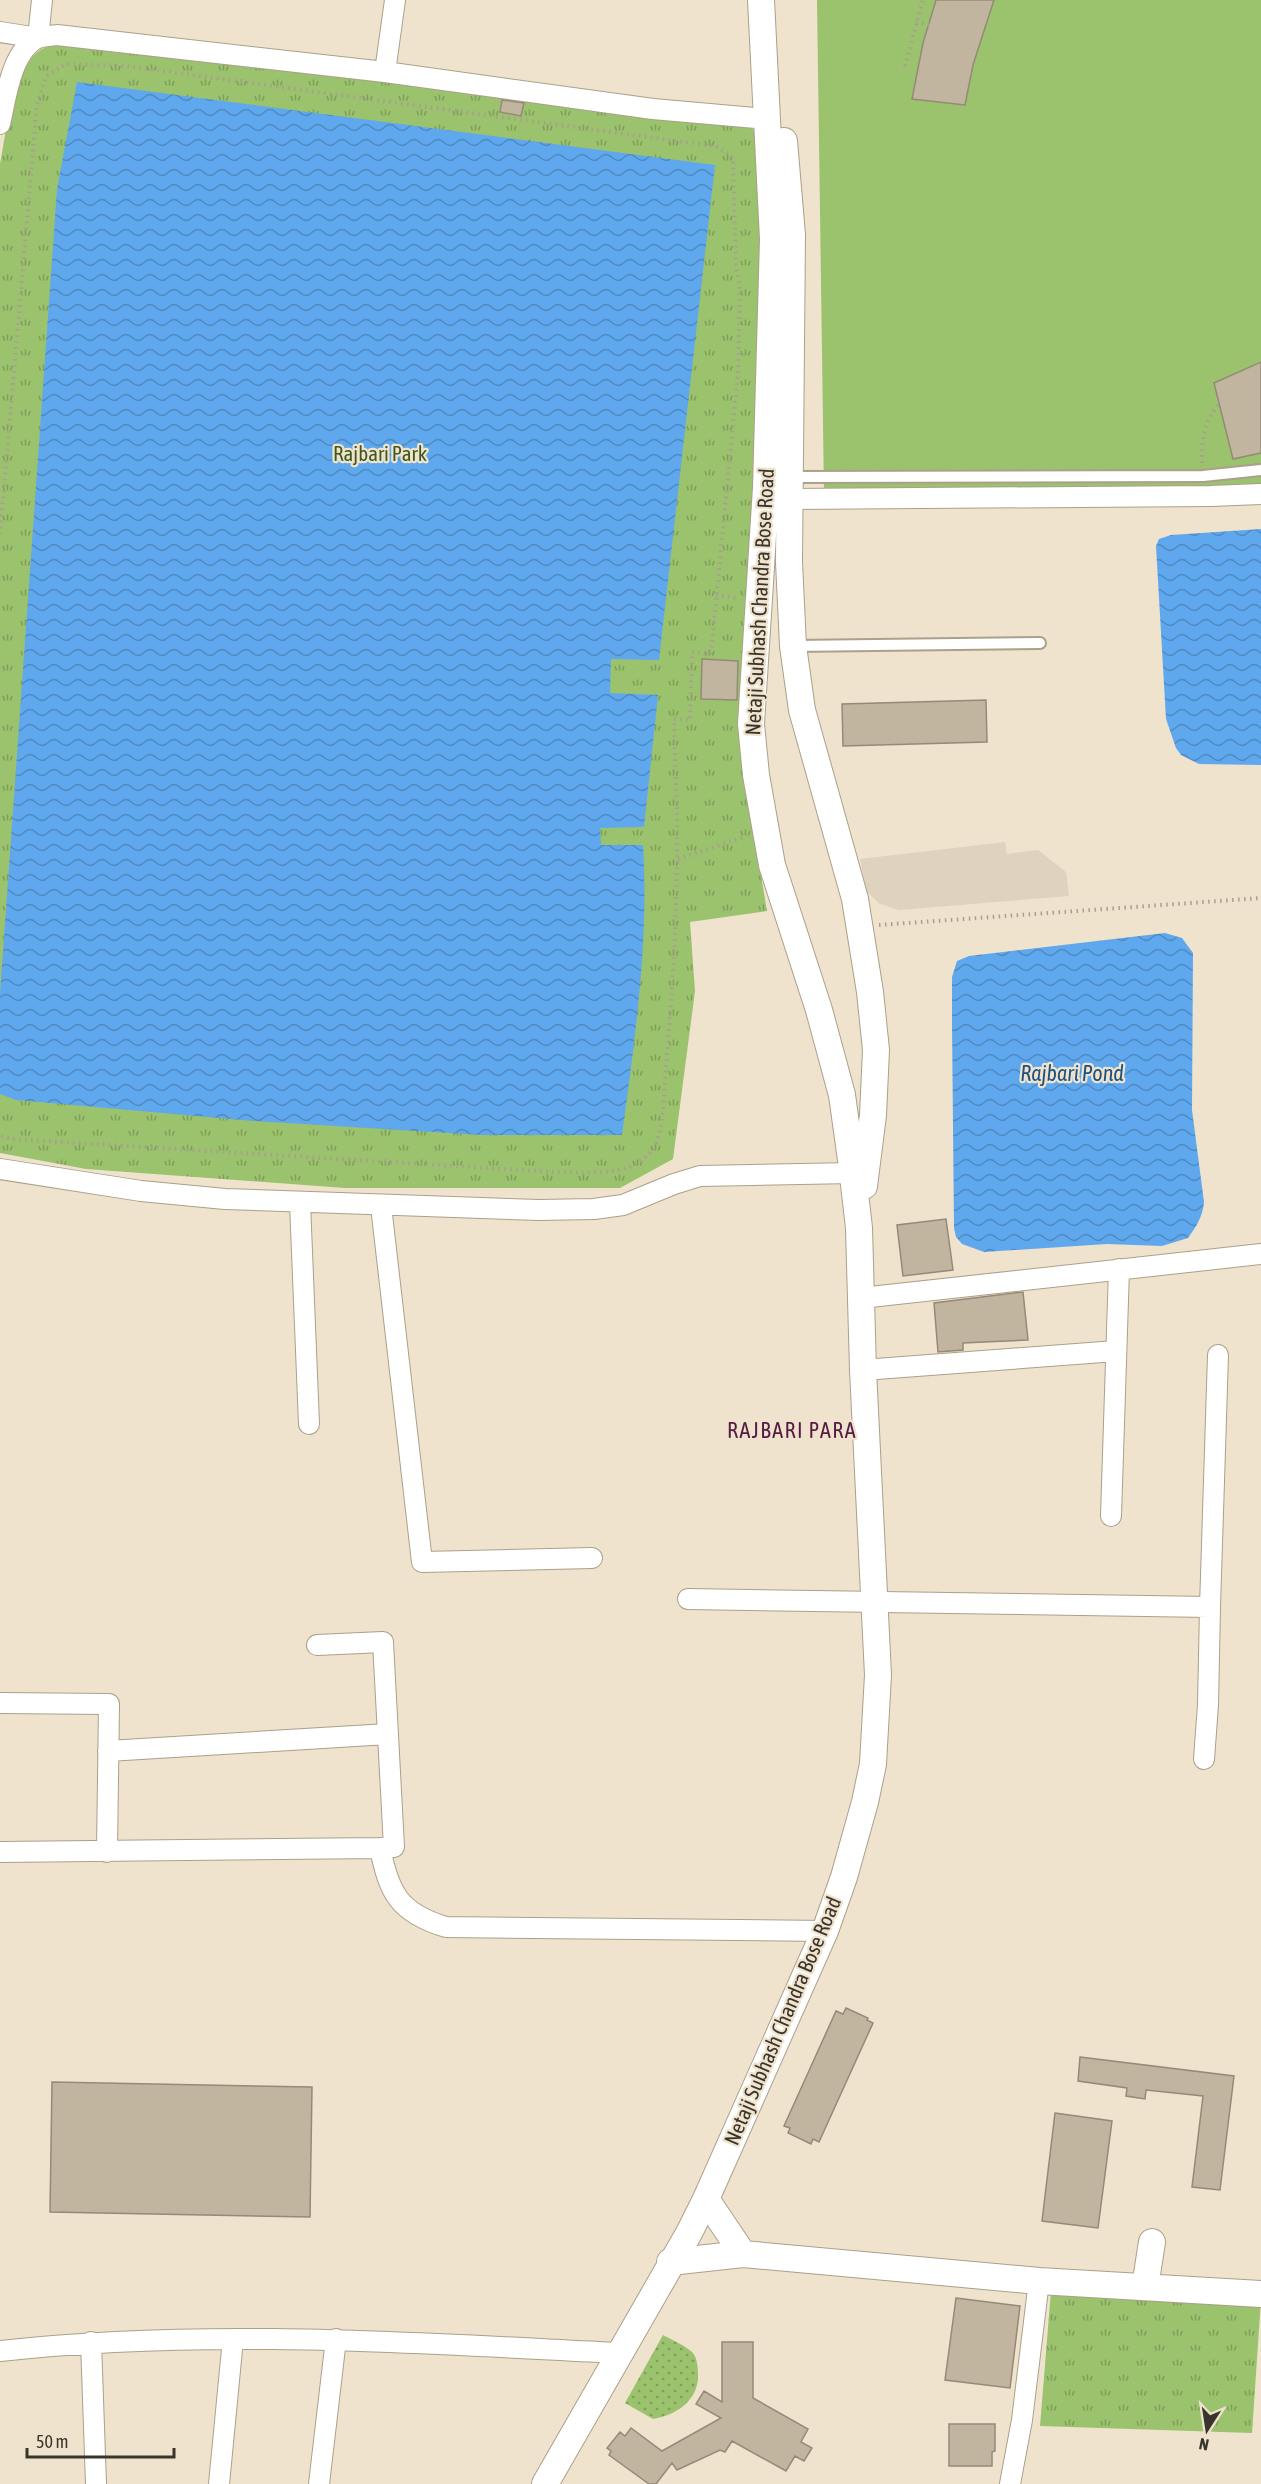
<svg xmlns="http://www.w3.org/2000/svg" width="1261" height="2484" font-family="'Asap Condensed',sans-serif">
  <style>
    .commercial { fill: #dfd2bf }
    .grass { fill: url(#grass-tufts) }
    .garden { fill: url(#garden-dots) }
    .pitch { fill: #9bc26d }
    .water { fill: url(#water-waves) }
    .building { fill: #c1b5a0; stroke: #958a76; stroke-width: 1.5 }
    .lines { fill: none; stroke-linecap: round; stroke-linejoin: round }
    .service-casing { stroke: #aba08b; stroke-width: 14 }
    .minor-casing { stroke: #aba08b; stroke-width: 22 }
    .tertiary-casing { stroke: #aba08b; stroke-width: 28 }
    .path { stroke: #a89f8e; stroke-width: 4; stroke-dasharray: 1.5 4.5; stroke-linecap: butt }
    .service { stroke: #fff; stroke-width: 10 }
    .minor { stroke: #fff; stroke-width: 20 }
    .tertiary { stroke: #fff; stroke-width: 26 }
    .labels { text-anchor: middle; stroke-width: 4.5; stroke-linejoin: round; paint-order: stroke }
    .park-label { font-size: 21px; fill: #3f591b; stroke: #efe3cd }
    .street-label { font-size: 21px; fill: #3a352c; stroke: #efe3cd }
    .water-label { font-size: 22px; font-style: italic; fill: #1e517f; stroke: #efe3cd }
    .neighbourhood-label { font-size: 22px; letter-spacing: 1.5px; fill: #551b44; stroke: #efe3cd }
  </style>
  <defs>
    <pattern id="grass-tufts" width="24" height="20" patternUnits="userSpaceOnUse" patternTransform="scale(1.5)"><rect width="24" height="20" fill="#9bc26d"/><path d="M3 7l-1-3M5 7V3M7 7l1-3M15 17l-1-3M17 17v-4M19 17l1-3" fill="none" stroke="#7f9e5a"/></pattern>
    <pattern id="garden-dots" width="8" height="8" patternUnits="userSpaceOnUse" patternTransform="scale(1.5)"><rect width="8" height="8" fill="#9bc26d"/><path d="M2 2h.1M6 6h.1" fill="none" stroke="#7f9e5a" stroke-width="1.8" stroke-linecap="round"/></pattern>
    <pattern id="water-waves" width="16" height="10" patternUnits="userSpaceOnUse" patternTransform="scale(1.5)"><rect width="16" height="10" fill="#5fa8ee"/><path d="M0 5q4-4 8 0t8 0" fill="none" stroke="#4f8ac1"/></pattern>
  </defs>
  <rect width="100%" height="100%" fill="#efe3cd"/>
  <path class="commercial" d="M1005 842 1007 854 1038 850 1066 872 1069 896 899 910 880 904 866 891 860 859Z"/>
  <path class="grass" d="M83 41 748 125 756 132 761 234 754 834 767 911 690 922 695 991 673 1159 620 1188H345L86 1169 0 1153V165C6 134 13 66 42 49 52 43 71 43 83 41Z
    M1051 2291 1261 2299 1252 2433 1040 2426Z"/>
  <path class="garden" d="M663 2335C672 2340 684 2345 692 2352 697 2357 698 2367 698 2374 699 2400 677 2415 653 2419L625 2403Z"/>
  <path class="pitch" d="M817 0H1261V491L824 494Z"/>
  <path class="water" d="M77 82 715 165 659 660 611 659 610 693 658 695 644 827 600 828 601 845H643C649 943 635 1038 622 1135H481L253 1121 16 1100 0 1094V994L57 189Z
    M1261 529V765L1199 764 1181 755 1176 748 1166 719 1156 546 1159 539 1171 535Z
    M1165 933 1182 938 1193 953 1192 1110 1204 1202C1203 1216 1196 1227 1188 1238L1162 1246 1107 1244 984 1252 962 1244 956 1237 954 1228 952 1025V977L957 961 969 956Z"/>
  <path class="building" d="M936 0H994L973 65 965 105 912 99 923 43Z
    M502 100 524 103 521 116 500 112Z
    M1261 362V453L1233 459 1214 383Z
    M702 659 738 661 737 700 701 699Z
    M986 700 987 742 843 746 842 704Z
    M946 1219 953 1270 903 1276 897 1225Z
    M1023 1292 1028 1340 963 1343V1350L938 1352 934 1303Z
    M846 2008 868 2018 867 2020 873 2023 819 2142 813 2139 811 2144 788 2133 790 2128 784 2126 836 2011 843 2014Z
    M1080 2057 1234 2076 1220 2190 1192 2187 1203 2096 1146 2090 1145 2099 1126 2096 1127 2088 1078 2081Z
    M52 2082 312 2087 310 2217 50 2212Z
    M1055 2113 1112 2121 1098 2228 1042 2221Z
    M956 2298 1020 2306 1010 2388 945 2380Z
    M722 2342H753V2398L808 2429 801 2442 812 2448 804 2461 795 2456 786 2471 732 2441 725 2452 720 2450 677 2470 672 2463 656 2484H649L609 2455 611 2451 607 2448 620 2432 625 2436 631 2428 662 2451 721 2418 696 2404 704 2391 722 2402Z
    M949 2424H995V2451L992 2452V2466H949Z"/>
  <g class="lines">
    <g class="service-casing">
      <path id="service" d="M791 477 1203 476 1261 470
        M793 646 1040 643"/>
    </g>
    <g class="minor-casing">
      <path id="minor" d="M0 32 38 38 42 0
        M385 72 395 0
        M0 124C6 98 11 51 38 38 43 36 51 36 57 35L385 72 653 109 766 119
        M789 499 1211 496 1261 494
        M0 1169 141 1191 225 1199 539 1210 594 1209 623 1205 674 1184 700 1176 853 1173
        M300 1203 309 1424
        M381 1206 422 1562 592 1558
        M861 1298 1261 1254
        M863 1370 1116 1351
        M1111 1516 1119 1269
        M688 1599 1210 1607 1218 1355
        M317 1645 383 1642 394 1847 380 1848
        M0 1703 109 1704 107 1852
        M108 1751 388 1734
        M1204 1759 1208 1705 1210 1607
        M0 1852 380 1848C389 1893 399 1913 446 1927L825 1931
        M91 2342 96 2484
        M0 2351C206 2328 414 2343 620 2353
        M219 2484 233 2339
        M319 2484 336 2339
        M1010 2484 1022 2420 1039 2281"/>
    </g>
    <g class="tertiary-casing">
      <path id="tertiary" d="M784 141 792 235 789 562 793 646 802 710 855 899 870 992 876 1050 873 1115 864 1186
        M706 2199 743 2254
        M670 2262 743 2254 1039 2281 1261 2294
        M1145 2287 1152 2242
        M545 2484 689 2233 706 2199 825 1931 844 1877 865 1802 873 1764 878 1675 863 1370 859 1228 852 1167 842 1095 819 1010 772 865 756 775 751 724 766 488 773 239 761 0"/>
    </g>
    <path class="path" d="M916 22 929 25
      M905 66 923 0
      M1202 463C1201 439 1204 423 1219 403
      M0 534 37 104 46 76 66 64 126 66 714 146 730 154 733 161 736 265 740 287 738 373 712 644 709 654 692 652 690 720 674 719C675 766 678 814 677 861 676 929 672 998 666 1066 664 1088 665 1139 649 1154 627 1178 583 1172 553 1172L12 1139 0 1136
      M716 595 737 598
      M678 859 747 836
      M879 925 1261 898"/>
    <use href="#service" class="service"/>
    <use href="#minor" class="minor"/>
    <use href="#tertiary" class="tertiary"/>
  </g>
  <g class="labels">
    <g class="park-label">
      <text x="380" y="461">Rajbari Park</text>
    </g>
    <g class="street-label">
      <text transform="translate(760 602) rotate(-87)" y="7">Netaji Subhash Chandra Bose Road</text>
      <text transform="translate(783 2021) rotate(-67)" y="7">Netaji Subhash Chandra Bose Road</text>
    </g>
    <g class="water-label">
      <text x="1072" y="1081">Rajbari Pond</text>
    </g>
    <g class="neighbourhood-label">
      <text x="792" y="1438">RAJBARI PARA</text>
    </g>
  </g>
  <g transform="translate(1207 2430) rotate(192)" stroke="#efe3cd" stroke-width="4.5" paint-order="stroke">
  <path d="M0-4.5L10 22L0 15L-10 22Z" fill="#3a352c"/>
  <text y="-9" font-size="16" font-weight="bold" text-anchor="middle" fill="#3a352c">N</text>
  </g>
  <path d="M27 2448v9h147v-9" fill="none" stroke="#3a352c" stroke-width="3"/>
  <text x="36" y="2448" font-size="18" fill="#3a352c" stroke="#efe3cd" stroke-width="4.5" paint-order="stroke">50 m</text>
</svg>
